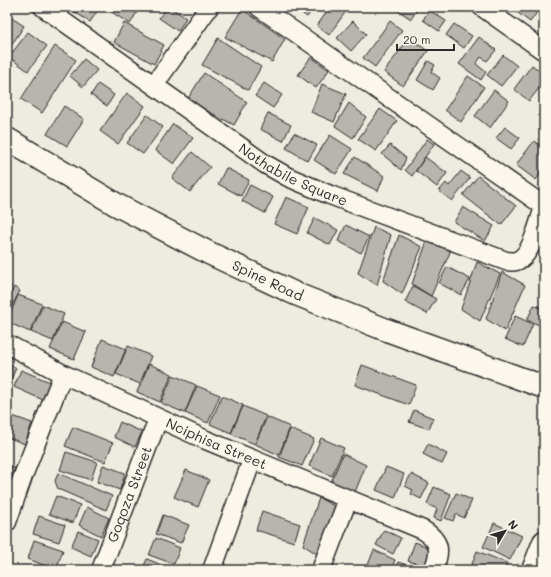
<svg xmlns="http://www.w3.org/2000/svg" width="551" height="577" font-family="Mali,sans-serif">
  <style>
    .building { fill: #b8b5ae; stroke: #2b2b2b }
    .lines { fill: none; stroke-linecap: round; stroke-linejoin: round }
    .minor-casing { stroke: #2b2b2b; stroke-width: 21 }
    .secondary-casing { stroke: #2b2b2b; stroke-width: 25 }
    .primary-casing { stroke: #2b2b2b; stroke-width: 25 }
    .minor { stroke: #fbf7ec; stroke-width: 18 }
    .secondary { stroke: #fbf7ec; stroke-width: 22 }
    .primary { stroke: #fbf7ec; stroke-width: 22 }
    .labels { text-anchor: middle; stroke-width: 3.5; stroke-linejoin: round; paint-order: stroke }
    .street-label { font-size: 14px; fill: #2b2b2b; stroke: #fbf7ec }
  </style>
  <rect width="100%" height="100%" fill="#eeebe0"/>
  <filter id="ink" filterUnits="userSpaceOnUse"><feTurbulence type="fractalNoise" baseFrequency=".025" numOctaves="2"/><feDisplacementMap in="SourceGraphic" scale="8" xChannelSelector="R" yChannelSelector="G"/><feConvolveMatrix kernelMatrix="1 2 1 2 8 2 1 2 1" color-interpolation-filters="sRGB"/></filter>
  <g filter="url(#ink)">
    <path class="building" d="M72 7H100L90 22 70 9Z
      M112 7H140L130 24 110 11Z
      M167 7H170L186 18 178 31 159 18Z
      M294 7H314L307 17Z
      M330 7H349L329 35 317 26Z
      M398 7H419L411 19 396 9Z
      M517 7H541L530 22 514 10Z
      M242 9 285 39 272 62 225 37Z
      M429 10 446 21 439 31 423 20Z
      M7 15 24 26 7 52Z
      M353 21 366 34 351 51 337 38Z
      M390 21 402 30 375 67 363 58Z
      M124 23 164 45 154 64 114 42Z
      M454 24 472 36 464 48 446 35Z
      M28 32 47 46 28 71 9 57Z
      M479 37 496 50 487 61 481 57 476 64 486 72 481 80 459 64Z
      M218 38 261 67 248 90 202 65Z
      M409 38 428 51 403 86 384 72Z
      M55 46 76 60 42 113 21 99Z
      M503 55 517 66 501 86 487 75Z
      M311 57 329 70 316 88 298 75Z
      M84 59 97 70 83 87 70 76Z
      M428 61 435 65 431 72 440 78 433 90 417 80Z
      M532 65 544 74V82L529 101 514 89Z
      M204 73 247 102 234 125 187 100Z
      M468 76 484 87 461 122 445 110Z
      M264 83 282 95 273 108 255 96Z
      M98 84 114 95 107 106 91 95Z
      M322 84 346 94 334 122 311 112Z
      M494 90 509 101 490 128 475 116Z
      M127 93 145 106 118 144 100 131Z
      M349 103 366 117 353 138 335 126Z
      M64 106 84 119 67 146 47 134Z
      M380 109 397 121 376 151 358 139Z
      M268 113 291 125 283 141 260 129Z
      M147 115 163 127 143 154 127 143Z
      M173 124 193 138 174 164 155 150Z
      M505 127 520 138 511 149 496 138Z
      M294 133 317 145 308 161 286 148Z
      M330 135 352 149 336 174 314 160Z
      M427 139 434 144 412 176 405 170Z
      M534 141 544 148V169L536 180 516 165Z
      M390 145 406 158 401 170 382 154Z
      M192 152 210 167 190 192 172 178Z
      M355 157 384 176 378 191 344 174Z
      M425 157 447 173 437 187 416 171Z
      M226 168 249 180 241 196 218 184Z
      M461 171 470 178 452 201 439 191 446 183 449 186Z
      M478 176 516 206 501 225 463 195Z
      M250 185 273 197 265 213 242 201Z
      M286 197 309 207 297 234 274 224Z
      M463 207 494 226 485 241 454 222Z
      M315 218 338 230 330 245 307 233Z
      M346 225 369 237 361 253 338 241Z
      M374 227 391 235 377 285 358 273Z
      M399 235 422 247 402 294 383 281Z
      M428 238 451 250 431 296 412 284Z
      M477 262 500 274 480 321 461 309Z
      M447 267 470 279 461 295 439 283Z
      M502 272 525 285 505 331 486 319Z
      M7 283 11 286 7 295Z
      M413 286 436 299 427 314 405 302Z
      M14 287 20 291 8 313 7 312V300Z
      M18 295 42 304 30 332 7 322Z
      M43 305 64 314 53 341 31 332Z
      M534 305 544 309V327L527 320Z
      M515 316 533 324 523 347 505 339Z
      M62 322 86 332 74 359 50 349Z
      M102 339 126 349 114 377 91 367Z
      M128 346 151 356 140 384 116 374Z
      M7 364 16 368 9 384 7 383Z
      M149 364 172 374 160 402 137 392Z
      M362 365 416 385 409 405 355 385Z
      M21 370 50 382 43 400 14 387Z
      M173 375 196 385 185 413 161 403Z
      M197 386 220 395 208 423 185 413Z
      M7 389 11 390 8 402H7Z
      M222 396 243 405 231 433 210 424Z
      M243 406 266 416 255 444 231 434Z
      M414 410 433 418 429 429 409 422Z
      M7 414 32 423 25 444 7 437Z
      M267 417 290 427 279 455 255 444Z
      M120 422 142 432 135 447 114 437Z
      M73 427 113 443 105 462 65 446Z
      M290 429 314 439 302 466 279 457Z
      M321 438 344 448 332 476 309 466Z
      M428 444 447 454 442 464 423 454Z
      M66 452 97 462 91 480 60 470Z
      M343 454 366 465 355 492 331 482Z
      M7 465 15 468 8 485H7Z
      M103 465 125 473 120 490 97 482Z
      M386 467 404 474 395 498 376 490Z
      M186 470 209 480 198 507 174 497Z
      M58 473 112 496 106 510 58 489 55 481Z
      M411 474 429 483 421 499 411 494 413 490 405 486Z
      M434 487 451 494 441 521 434 518 437 509 427 504Z
      M456 493 472 500 464 518 456 514 453 521 445 518Z
      M56 496 80 505 73 523 49 514Z
      M319 498 342 510 322 557 303 545Z
      M87 507 109 518 101 536 79 525Z
      M262 511 300 524 294 542 256 530Z
      M163 515 189 525 181 543 156 534Z
      M39 516 65 525 59 542 33 534Z
      M494 523 522 536 510 560 483 547Z
      M384 530 401 538 393 554 376 545Z
      M78 531 98 539 91 556 71 547Z
      M156 538 180 548 174 564 149 555Z
      M34 540 63 550 56 570 28 559Z
      M415 542 435 550 429 567 408 561Z
      M374 550 395 560 391 570H374L367 567Z
      M477 551 507 563 504 570 470 569Z
      M147 559 169 568 168 570H142Z
      M398 562 419 569 418 570H395Z"/>
    <g class="lines">
      <g class="minor-casing">
        <g id="minor">
          <path id="s1" d="M43 7 265 164 288 177 330 195 506 261C509 261 513 262 516 261 532 257 539 221 544 207"/>
          <path d="M259 7 544 206"/>
          <path d="M482 7 544 51"/>
          <path d="M154 85 209 7"/>
          <path id="s2" d="M7 344 63 374 206 440 423 530C441 541 441 552 433 570"/>
          <path d="M7 522 23 476 63 374"/>
          <path id="s3" d="M101 570 158 419"/>
          <path d="M212 570 252 460"/>
          <path d="M321 570 348 499"/>
        </g>
      </g>
      <g class="secondary-casing">
        <path id="secondary" d="M533 570 544 542"/>
      </g>
      <g class="primary-casing">
        <g id="primary">
          <path id="s4" d="M7 139 117 205 209 253 296 294 384 329 544 387"/>
        </g>
      </g>
      <use href="#minor" class="minor"/>
      <use href="#secondary" class="secondary"/>
      <use href="#primary" class="primary"/>
    </g>
  </g>
  <g class="labels">
    <g class="street-label">
      <text dy="5" stroke="none"><textPath href="#s1" startOffset="302">Nothabile Square</textPath></text>
      <text dy="5" stroke="none"><textPath href="#s4" startOffset="297">Spine Road</textPath></text>
      <text dy="5" stroke="none"><textPath href="#s2" startOffset="232">Nciphisa Street</textPath></text>
      <text dy="5" stroke="none"><textPath href="#s3" startOffset="81">Goqoza Street</textPath></text>
    </g>
  </g>
  <rect width="551" height="577" fill="none" stroke="#fbf7ec" stroke-width="24"/>
  <rect x="12" y="12" width="527" height="553" fill="none" stroke="#2b2b2b" stroke-width="1.5" filter="url(#ink)"/>
  <g transform="translate(505 531) rotate(52)" stroke="#fbf7ec" stroke-width="3" paint-order="stroke">
  <path d="M0-3L7 15L0 10L-7 15Z" fill="#2b2b2b"/>
  <text y="-6" font-size="11" font-weight="bold" text-anchor="middle" fill="#2b2b2b">N</text>
  </g>
  <path d="M397 44v6h57v-6" fill="none" stroke="#2b2b2b" stroke-width="2"/>
  <text x="403" y="44" font-size="12" fill="#2b2b2b" stroke="#fbf7ec" stroke-width="3" paint-order="stroke">20 m</text>
</svg>
